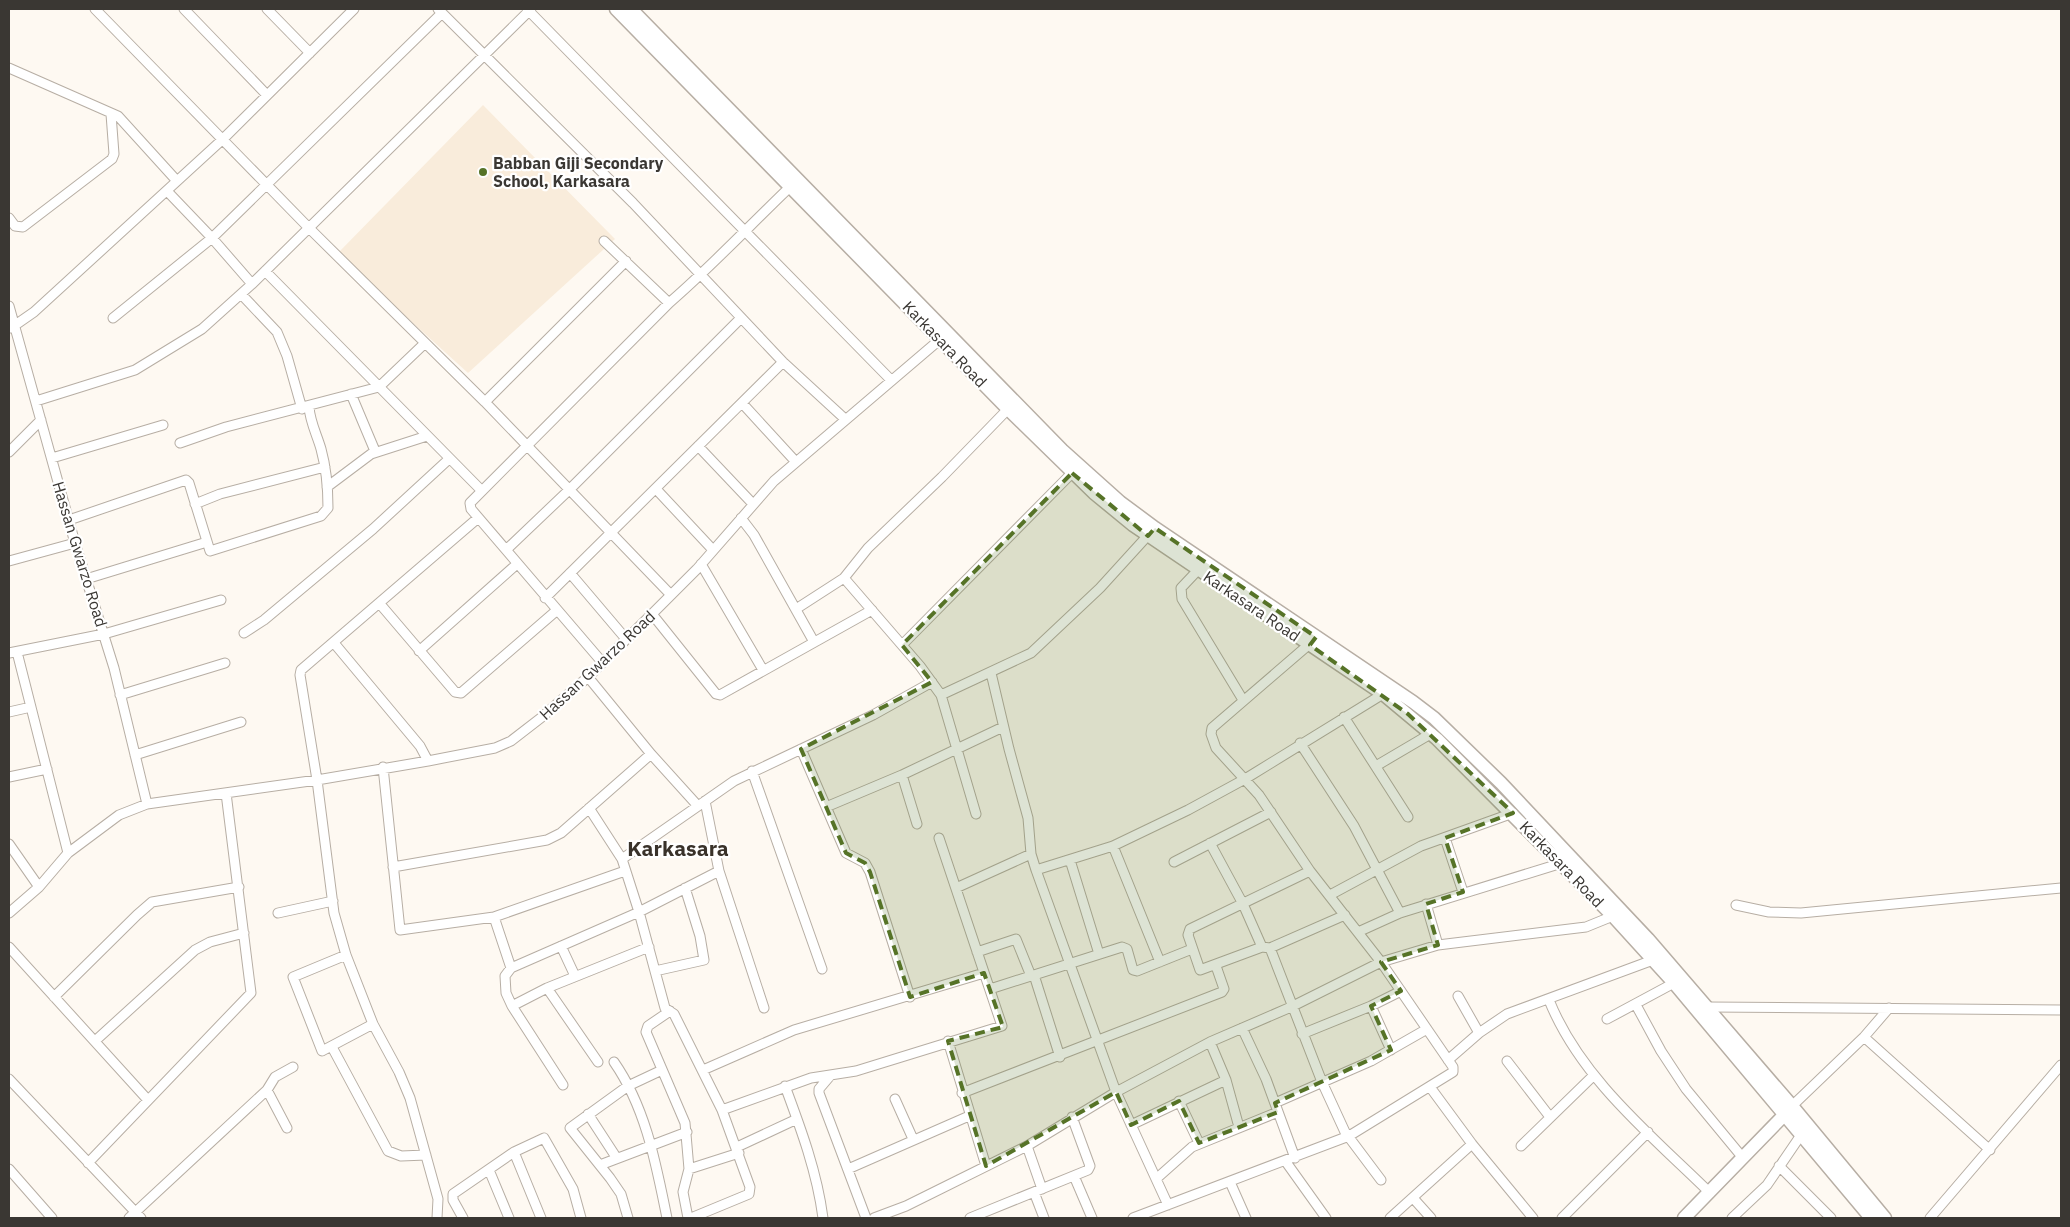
<svg xmlns="http://www.w3.org/2000/svg" width="2070" height="1227" font-family="'IBM Plex Sans',sans-serif">
  <style>
    .built { fill: #f9ecdb }
    .lines { fill: none; stroke-linecap: round; stroke-linejoin: round }
    .street-casing { stroke: #b7aea4; stroke-width: 11 }
    .secondary-casing { stroke: #b7aea4; stroke-width: 15 }
    .street { stroke: #fff; stroke-width: 9 }
    .secondary { stroke: #fff; stroke-width: 12 }
    .marked { fill: #567327; fill-opacity: 0.2; stroke: #567327; stroke-width: 4; stroke-dasharray: 10 6; stroke-linejoin: round }
    .poi-dot { fill: #567327; stroke: #fff; stroke-width: 2 }
    .labels { text-anchor: middle; stroke-width: 4.5; stroke-linejoin: round; paint-order: stroke }
    .poi-label { font-size: 16px; font-weight: bold; fill: #3a3733; stroke: #fff; text-anchor: start }
    .street-label { font-size: 16px; fill: #3a3733; stroke: #fff }
    .district-label { font-size: 21px; font-weight: bold; fill: #39322a; stroke: #fff }
  </style>
  <rect width="100%" height="100%" fill="#fef9f2"/>
  <path class="built" d="M483 105 615 239 468 373 337 254Z"/>
  <g class="lines">
    <g class="street-casing">
      <path id="street" d="M95 9 308 227 485 402 671 595
        M184 9 267 95
        M267 9 310 53
        M438 9 633 203 783 362 845 419
        M527 9 891 380
        M9 68 118 116 177 181
        M167 191 212 238 252 284
        M9 218 15 226 23 227 112 159 114 154 111 114
        M604 241 669 303
        M265 271 482 491
        M241 294 277 332 287 356 302 409
        M9 306 75 543 114 668 147 804
        M113 318 212 238 442 13
        M11 328 34 312 223 139 354 9
        M351 394 375 451
        M36 401 135 370 202 329 252 284 531 9
        M485 402 626 261
        M742 403 796 462
        M180 443 226 427 379 387 424 344
        M698 446 753 504
        M9 452 41 420
        M52 458 163 425
        M327 487 371 454 427 436
        M656 489 713 550
        M195 504 220 494 325 467
        M741 518 754 535 814 642
        M69 520 186 480 189 483 210 551 321 516 328 508C328 488 326 467 321 449 317 435 310 422 309 407
        M506 550 569 490 741 318
        M9 561 75 543
        M701 564 763 670
        M1198 570 1181 588 1182 599 1243 700
        M570 573 626 639
        M844 578 920 666 941 695 976 814
        M86 579 207 542
        M545 598 783 362
        M380 604 455 692 461 693 556 611
        M796 609 844 578 868 548 942 477 1008 409
        M652 614 716 694 720 695 872 610
        M244 633 264 620 373 529 449 459
        M334 643 420 746 428 761
        M902 645 1072 473
        M419 651 517 564
        M17 652 68 853
        M9 653 104 634 221 600
        M602 662 471 509 470 503 669 303C712 266 750 225 791 186
        M991 673 1009 749 1028 818 1031 854 1036 870 1116 1092 1168 1205
        M588 677 651 754 698 806
        M120 695 225 663
        M941 695 1031 653 1100 588 1151 532
        M9 712 31 707
        M1344 717 1408 817
        M1300 743 1354 826 1400 913
        M801 749 846 853 865 863 870 872 910 997
        M135 755 241 722
        M1376 766 1432 733
        M383 767 400 930 494 917 625 871
        M752 771 822 969
        M902 775 917 824
        M9 777 47 769
        M705 801 719 871 764 1008
        M826 807 902 775 1003 727
        M589 808 622 859 639 912 665 1008 674 1014 722 1110 750 1187 749 1194 691 1218
        M1445 838 1463 892
        M1210 843 1243 904 1262 947
        M9 844 39 887
        M1113 846 1160 962
        M622 859 734 781 873 715 932 682
        M1070 860 1099 954
        M1174 862 1271 812
        M393 867 547 840 561 833 651 754
        M1036 870 1113 846 1188 810 1245 779 1383 694
        M1310 871 1190 929 1188 935 1200 970 1262 947 1270 948 1345 915
        M956 888 1031 854
        M1330 895 1421 846 1513 813
        M1426 904 1438 945
        M1736 905 1769 912 1801 913 2061 888
        M9 913 39 887 68 853 119 815 147 804 317 780 428 761 495 748 511 741 542 717 588 677 652 614 697 569 774 481 944 336
        M278 913 333 901
        M494 917 511 968
        M1358 932 1400 913 1562 863
        M561 946 575 976
        M9 947 147 1099
        M1270 948 1322 1082 1345 1132 1381 1180
        M977 952 1016 939 1031 976
        M346 955 293 977 322 1051 373 1024
        M655 971 704 960 700 936 685 888
        M1034 975 1060 1057
        M547 988 598 1062
        M990 989 1122 947 1127 949 1133 970 1137 971 1192 949
        M1458 996 1479 1033
        M54 997 137 915 152 902 239 887
        M1549 1000C1580 1078 1652 1136 1710 1193
        M1636 1005 1661 1051 1686 1089 1743 1158
        M512 1006 547 988 649 947
        M1371 1006 1391 1050
        M1708 1007 2061 1010
        M670 1011 648 1026 646 1032 685 1123 689 1169 683 1192 688 1218
        M1607 1019 1674 983
        M1242 1028 1266 1079 1295 1158
        M1302 1034 1371 1006 1401 991
        M1864 1037 1990 1150
        M95 1041 195 950 210 942 244 933
        M948 1041 986 1166
        M1210 1042 1226 1080 1239 1127
        M332 1047 388 1151 401 1156 426 1155
        M1448 1060 1479 1033 1507 1014 1653 960
        M1507 1061 1550 1117
        M614 1062C646 1108 656 1164 667 1218
        M703 1070 794 1030 984 973
        M830 1076 819 1089V1093L866 1218
        M9 1079 141 1218
        M563 1085 512 1006 506 993 505 976 511 968 639 912 719 871
        M785 1086C801 1129 817 1172 823 1218
        M1430 1087 1472 1144 1533 1218
        M267 1090 287 1128
        M962 1093 1222 992 1224 989 1216 966
        M895 1099 913 1139
        M1179 1101 1199 1143
        M1275 1103 1371 1061 1427 1029
        M1792 1106 1864 1037 1889 1008
        M722 1110 811 1078 856 1071 1002 1026 939 838
        M588 1114 616 1157
        M1131 1125 1226 1080
        M1027 1146 1042 1189
        M1521 1146 1594 1075
        M737 1147 797 1119
        M514 1152 541 1218
        M1286 1162 1326 1218
        M88 1163 251 993 226 793
        M600 1165 687 1132
        M1779 1166 1831 1218
        M9 1169 52 1218
        M689 1169 739 1153
        M848 1169 969 1116
        M489 1170 509 1218
        M1074 1176 1092 1218
        M1156 1179 1192 1147 1278 1112
        M1230 1182 1246 1218
        M1034 1192 1044 1218
        M1413 1198 1431 1218
        M129 1218 267 1090 275 1077 293 1067
        M437 1218 438 1199 410 1098 399 1072 373 1024 346 955 334 913 317 780 300 675 301 670 478 518
        M463 1218 453 1200V1194L514 1152 544 1138 573 1189 581 1218
        M628 1218 621 1194 610 1178 570 1128 628 1086 662 1070
        M874 1218 906 1206 1027 1146 1116 1092 1210 1042 1291 1007 1381 962 1438 945 1586 927 1613 916
        M970 1218 1088 1170 1090 1166 1072 1117
        M1133 1218 1349 1136 1453 1072V1067L1381 962 1310 871 1259 795 1216 748 1211 734 1212 728 1313 641
        M1390 1218 1472 1144
        M1562 1218 1648 1132
        M1732 1218 1767 1185 1801 1135
        M1930 1218 2061 1065"/>
    </g>
    <g class="secondary-casing">
      <path id="secondary" d="M616 9 1008 409 1094 493 1133 525 1383 694 1437 739 1613 916 1674 983 1871 1218
        M631 9 1062 450 1120 502 1155 528 1413 702 1434 718 1501 783 1648 939 1792 1106 1885 1218
        M1684 1218 1790 1109"/>
    </g>
    <use href="#street" class="street"/>
    <use href="#secondary" class="secondary"/>
  </g>
  <path class="marked" d="M1072 473 1148 536 1155 528 1316 637 1310 645 1408 714 1513 813 1445 838 1463 892 1426 904 1438 945 1381 962 1401 991 1371 1006 1391 1050 1275 1103 1278 1112 1199 1143 1179 1101 1131 1125 1116 1092 986 1166 948 1041 1003 1027 984 973 910 997 870 872 865 863 846 853 801 749 932 682 902 645Z"/>
  <circle class="poi-dot" cx="483" cy="172" r="5"/>
  <g class="labels">
    <g class="poi-label">
      <text x="493" y="169">Babban Giji Secondary<tspan x="493" dy="18">School, Karkasara</tspan></text>
    </g>
    <g class="street-label">
      <text transform="translate(945 344) rotate(46)" y="6">Karkasara Road</text>
      <text transform="translate(80 554) rotate(73)" y="6">Hassan Gwarzo Road</text>
      <text transform="translate(1252 606) rotate(34)" y="6">Karkasara Road</text>
      <text transform="translate(597 665) rotate(-43)" y="6">Hassan Gwarzo Road</text>
      <text transform="translate(1562 864) rotate(46)" y="6">Karkasara Road</text>
    </g>
    <g class="district-label">
      <text x="678" y="856">Karkasara</text>
    </g>
  </g>
  <rect width="2070" height="1227" fill="none" stroke="#3a3733" stroke-width="20"/>
</svg>
